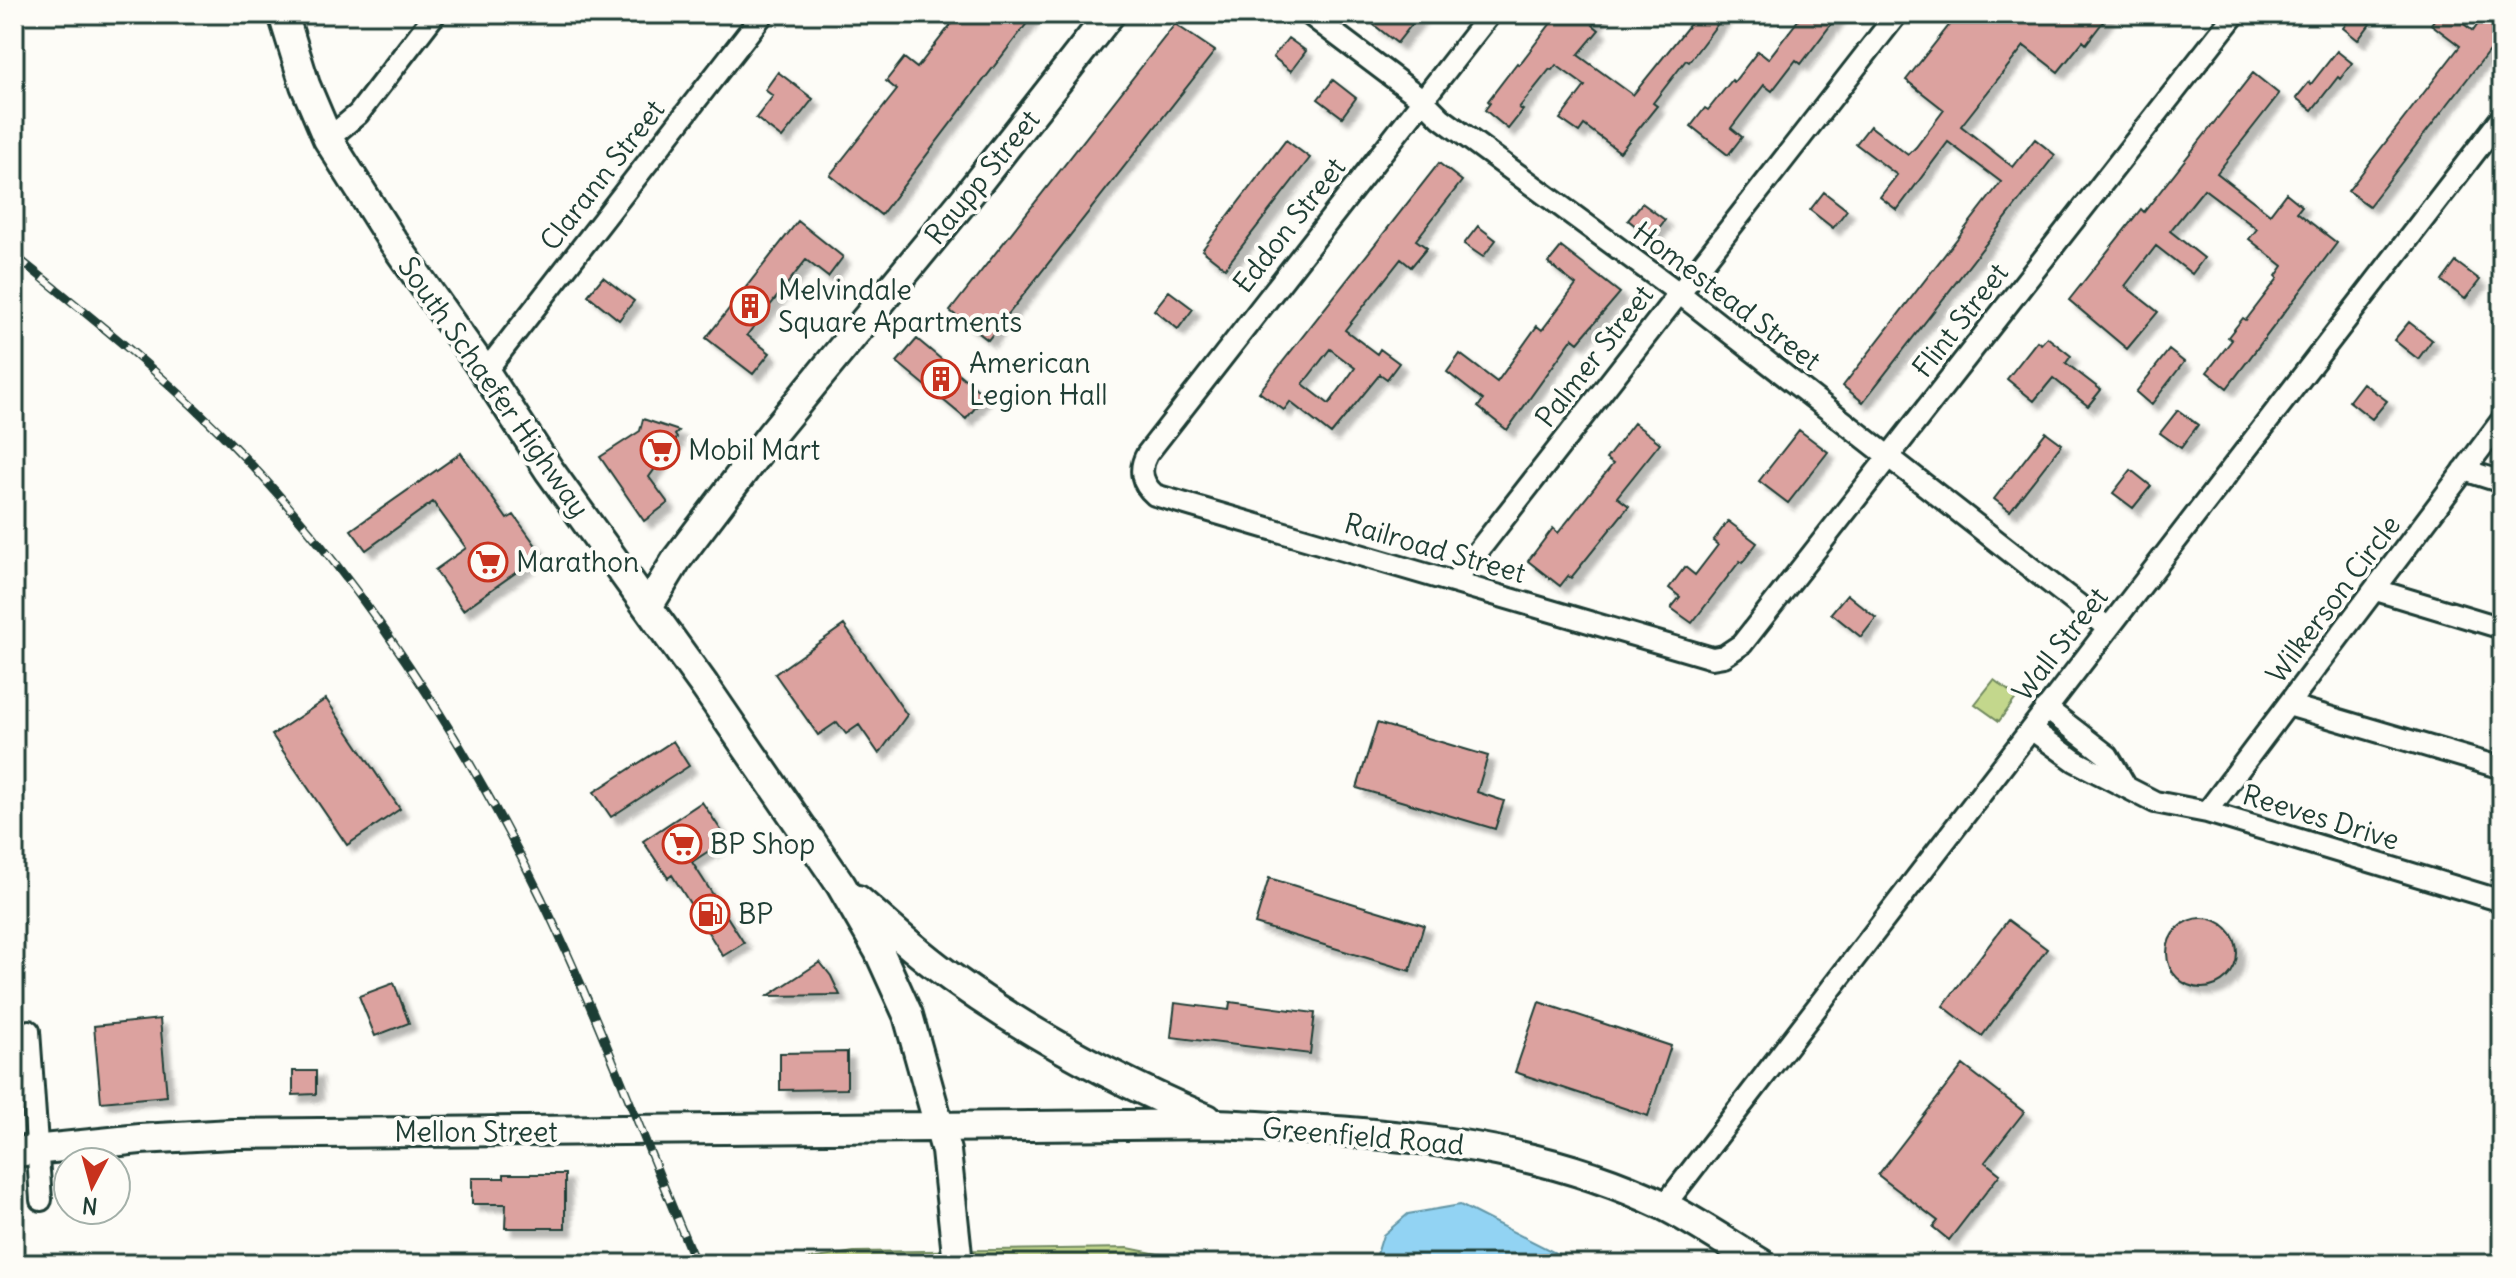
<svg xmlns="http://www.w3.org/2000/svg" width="2516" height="1278" font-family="Delius,sans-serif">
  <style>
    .green { fill: #c3d78c; stroke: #718a60; stroke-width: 2 }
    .water { fill: #92d3f3; stroke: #6497a7; stroke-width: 2 }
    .building { fill: #dca29f; stroke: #1f3d34; stroke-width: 2; fill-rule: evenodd; filter: url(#shadow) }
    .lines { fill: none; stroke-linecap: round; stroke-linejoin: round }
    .street-casing { stroke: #1f3d34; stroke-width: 26 }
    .secondary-casing { stroke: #1f3d34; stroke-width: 34 }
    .street { stroke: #fdfcf7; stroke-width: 20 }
    .secondary { stroke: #fdfcf7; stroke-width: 28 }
    .rail-casing { stroke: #1f3d34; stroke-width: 9 }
    .rail { stroke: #fdfcf7; stroke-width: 6; stroke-dasharray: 18; stroke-linecap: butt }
    .labels { text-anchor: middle; stroke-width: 8; stroke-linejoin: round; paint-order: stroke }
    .street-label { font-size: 28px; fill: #1f3d34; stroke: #fdfcf7 }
    .poi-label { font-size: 28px; fill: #1f3d34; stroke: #fdfcf7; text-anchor: start }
  </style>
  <defs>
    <filter id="shadow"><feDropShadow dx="7" dy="7" stdDeviation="2" flood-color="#0004"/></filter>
  </defs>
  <rect width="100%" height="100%" fill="#fdfcf7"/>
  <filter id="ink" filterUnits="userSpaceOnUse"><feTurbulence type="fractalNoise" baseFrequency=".0125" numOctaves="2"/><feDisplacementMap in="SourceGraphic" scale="16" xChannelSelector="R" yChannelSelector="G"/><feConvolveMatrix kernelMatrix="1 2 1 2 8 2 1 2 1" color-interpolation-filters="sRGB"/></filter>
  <g filter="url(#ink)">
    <path class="green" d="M1994 680 2017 697 1999 721 1975 704Z
      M1128 1248 1207 1264H780L854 1252Z"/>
    <path class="water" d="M1460 1205 1577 1264H1374L1383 1235 1408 1214Z"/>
    <path class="building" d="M959 14H1034L881 215 830 175 897 90 886 81 904 58 917 68Z
      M1383 14H1420L1397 43 1374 25Z
      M1539 14H1601L1593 25 1599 30 1578 55 1633 95 1698 14H1725L1689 62 1686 60 1653 103 1657 106 1620 152 1584 125 1579 132 1560 119 1585 86 1556 65 1552 70 1550 69 1519 108 1523 110 1508 129 1485 110 1490 103 1488 101 1517 63 1519 65 1551 23Z
      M1803 14H1839L1801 64 1796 60 1772 91 1764 85 1731 128 1742 137 1728 155 1691 126 1705 108 1708 110 1732 80 1734 82 1758 51 1768 59Z
      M1958 14H2109L2086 44 2083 41 2058 72 2024 46 1961 126 2013 167 2035 139 2055 155 1863 402 1843 386 2001 182 1948 142 1897 210 1880 197 1897 175 1856 144 1870 126 1908 155 1916 147 1944 110 1906 80Z
      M2353 14 2370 24 2358 40 2343 28Z
      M2439 14H2451L2473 31 2485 14H2502V34L2369 206 2348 191 2460 46 2431 24Z
      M1175 24 1215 51 988 340 950 311Z
      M1288 38 1306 51 1291 71 1273 57Z
      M2337 51 2352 63 2340 79 2338 77 2312 110 2296 98 2309 82 2311 84Z
      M778 72 813 99 782 138 756 118 773 96 765 90Z
      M2253 73 2279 94 2217 173 2270 214 2286 193 2302 206 2297 212 2337 243 2227 388 2207 372 2232 340 2228 337 2243 318 2246 320 2278 278 2276 276 2283 266 2249 239 2257 229 2204 189 2170 231 2204 258 2192 274 2156 246 2125 286 2158 312 2127 349 2069 300 2141 209 2144 212Z
      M1333 80 1356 98 1342 117 1318 99Z
      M1286 140 1310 158 1225 268 1202 250Z
      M1439 163 1462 181 1416 240 1427 248 1411 267 1401 259 1345 330 1377 354 1380 349 1399 363 1387 379 1380 374 1331 434 1290 402 1284 410 1259 392ZM1330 349 1355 368 1329 404 1303 384Z
      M1824 192 1847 210 1833 228 1810 210Z
      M1642 203 1665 220 1651 238 1628 220Z
      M798 221 843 257 828 277 806 260 747 335 770 353 753 374 706 338Z
      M1478 226 1496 240 1483 257 1464 244Z
      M1561 247 1620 293 1578 342 1573 338 1507 430 1478 407 1483 400 1447 372 1460 354 1497 382 1537 326 1542 330 1576 285 1548 263Z
      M2456 262 2480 280 2465 299 2442 281Z
      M603 277 634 301 619 320 588 295Z
      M1169 291 1193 309 1178 329 1154 310Z
      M2409 322 2432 340 2418 359 2394 340Z
      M2047 337 2071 356 2066 363 2101 390 2088 406 2053 378 2034 401 2007 379 2037 341 2041 344Z
      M917 339 985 396 966 419 897 362Z
      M2169 350 2184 362 2151 405 2136 392Z
      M2363 383 2387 401 2372 419 2349 401Z
      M2178 410 2198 425 2181 448 2160 433Z
      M643 419 679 431 675 435 677 438 649 477 668 503 644 521 600 457 640 431Z
      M1634 423 1660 443 1617 497 1629 506 1571 578 1568 576 1560 586 1528 561 1553 528 1558 533 1613 464 1606 459Z
      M1799 430 1828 452 1788 503 1759 481Z
      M2046 432 2062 444 2010 511 1994 499Z
      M461 453 507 519 514 515 542 554 463 610 435 570 466 548 433 502 366 550 351 530Z
      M2131 470 2151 486 2133 508 2113 493Z
      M1728 521 1757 543 1742 563 1740 561 1692 623 1671 608 1680 597 1669 588 1685 567 1695 575 1718 545 1713 541Z
      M1847 594 1876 618 1861 637 1831 613Z
      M844 625 907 715 879 754 859 725 846 734 837 722 818 735 775 674Z
      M326 699 400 809 347 845 272 735Z
      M1377 723 1488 756 1477 792 1504 801 1495 829 1357 788Z
      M673 741 689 766 611 817 594 792Z
      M702 802 727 839 692 862 744 943 723 956 672 875 668 878 643 841Z
      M1269 878 1424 925 1410 971 1255 924Z
      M2167 953a35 35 0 1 1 70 0a35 35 0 1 1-70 0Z
      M2008 920 2047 949 1982 1036 1943 1006Z
      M820 962 831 976 840 995 768 996Z
      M394 983 409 1023 375 1036 359 996Z
      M1230 1002 1315 1013 1310 1054 1171 1037 1175 1003 1229 1010Z
      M1539 1002 1671 1046 1648 1116 1515 1072Z
      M160 1019 167 1096 101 1102 94 1026Z
      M847 1052V1089L780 1090V1053Z
      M1963 1065 2024 1112 1985 1162 2000 1174 1949 1240 1933 1227 1938 1221 1878 1175Z
      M293 1071H316V1094L293 1095Z
      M504 1174H565V1228H505L506 1204H472V1178H504Z"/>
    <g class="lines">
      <g class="street-casing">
        <path id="street" d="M1309 14 1423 100 1441 118 1679 293 2108 628
          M1490 14 1147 454C1138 470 1142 484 1155 495L1712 658 1724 656 1742 644 2235 14
          M328 139 358 114 435 14
          M485 372 763 14
          M2464 470 2502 482
          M1454 582 1897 14
          M2376 590 2502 628
          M2288 705 2502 768
          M2046 708 2108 756 2125 785
          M2031 729 2075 761 2155 802 2207 812 2502 901
          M2207 812 2502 420
          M29 1031 41 1200
          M1664 1206 2502 117"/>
      </g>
      <g class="secondary-casing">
        <path id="secondary" d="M283 14 305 85 328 139 390 237 485 372 549 470 704 685 841 885 879 951 908 1015 946 1151 958 1264
          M649 605 677 559 771 435 965 199 1110 14
          M858 900C889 927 919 955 952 978 1031 1035 1118 1081 1207 1119
          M14 1152 140 1139 232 1134 1219 1124C1371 1132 1524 1138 1663 1205 1697 1222 1730 1245 1762 1264"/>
      </g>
      <use href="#street" class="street"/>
      <use href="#secondary" class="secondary"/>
      <g class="rail-casing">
        <path id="rail" d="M14 255C100 324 185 392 260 474 374 600 467 745 541 897 599 1017 644 1142 696 1264"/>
      </g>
      <use href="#rail" class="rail"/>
    </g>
  </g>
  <defs>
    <g id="building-ring" transform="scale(2)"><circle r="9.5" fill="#fdfcf7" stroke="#c8321e" stroke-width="1.5"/><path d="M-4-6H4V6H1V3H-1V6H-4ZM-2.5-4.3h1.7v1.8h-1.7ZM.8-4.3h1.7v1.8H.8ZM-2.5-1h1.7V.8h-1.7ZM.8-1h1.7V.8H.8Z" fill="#c8321e"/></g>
    <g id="supermarket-ring" transform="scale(2)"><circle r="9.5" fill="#fdfcf7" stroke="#c8321e" stroke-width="1.5"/><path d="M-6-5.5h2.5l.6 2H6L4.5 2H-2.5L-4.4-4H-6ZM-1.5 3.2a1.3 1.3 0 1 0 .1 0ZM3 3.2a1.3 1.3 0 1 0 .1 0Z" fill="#c8321e"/></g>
    <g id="fuel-ring" transform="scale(2)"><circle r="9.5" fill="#fdfcf7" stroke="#c8321e" stroke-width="1.5"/><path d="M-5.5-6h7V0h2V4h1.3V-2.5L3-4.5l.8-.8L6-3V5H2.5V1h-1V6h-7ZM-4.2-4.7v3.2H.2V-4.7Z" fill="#c8321e"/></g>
  </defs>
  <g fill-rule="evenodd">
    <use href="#building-ring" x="750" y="306"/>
    <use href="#building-ring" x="941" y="379"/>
    <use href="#supermarket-ring" x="660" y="450"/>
    <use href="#supermarket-ring" x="488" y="562"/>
    <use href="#supermarket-ring" x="682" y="844"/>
    <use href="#fuel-ring" x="710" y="914"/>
  </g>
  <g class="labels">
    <g class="street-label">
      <text transform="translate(602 175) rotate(-52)" y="10">Clarann Street</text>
      <text transform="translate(982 177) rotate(-51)" y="10">Raupp Street</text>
      <text transform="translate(1289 225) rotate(-52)" y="10">Eddon Street</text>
      <text transform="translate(1727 296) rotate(37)" y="10">Homestead Street</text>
      <text transform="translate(1960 320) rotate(-52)" y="10">Flint Street</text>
      <text transform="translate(1594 356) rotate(-52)" y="10">Palmer Street</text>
      <text transform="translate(494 387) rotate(55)" y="10">South Schaefer Highway</text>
      <text transform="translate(1435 548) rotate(16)" y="10">Railroad Street</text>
      <text transform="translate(2333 599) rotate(-53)" y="10">Wilkerson Circle</text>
      <text transform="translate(2060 644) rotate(-52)" y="10">Wall Street</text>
      <text transform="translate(2321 817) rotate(17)" y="10">Reeves Drive</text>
      <text x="476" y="1142">Mellon Street</text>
      <text transform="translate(1363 1136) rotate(5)" y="10">Greenfield Road</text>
    </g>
    <g class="poi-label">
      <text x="778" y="300">Melvindale<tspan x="778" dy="32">Square Apartments</tspan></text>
      <text x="969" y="373">American<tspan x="969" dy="32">Legion Hall</tspan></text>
      <text x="688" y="460">Mobil Mart</text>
      <text x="516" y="572">Marathon</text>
      <text x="710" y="854">BP Shop</text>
      <text x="738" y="924">BP</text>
    </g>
  </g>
  <rect width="2516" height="1278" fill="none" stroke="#fdfcf7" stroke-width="48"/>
  <rect x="24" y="24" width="2468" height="1230" fill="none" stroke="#1f3d34" stroke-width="3" filter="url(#ink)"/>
  <g transform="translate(92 1186) rotate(186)"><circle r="38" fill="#fdfcf7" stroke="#a4b0a9" stroke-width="2"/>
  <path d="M0-6L14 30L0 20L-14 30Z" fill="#c8321e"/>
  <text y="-12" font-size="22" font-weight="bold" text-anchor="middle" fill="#1f3d34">N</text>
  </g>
</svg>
